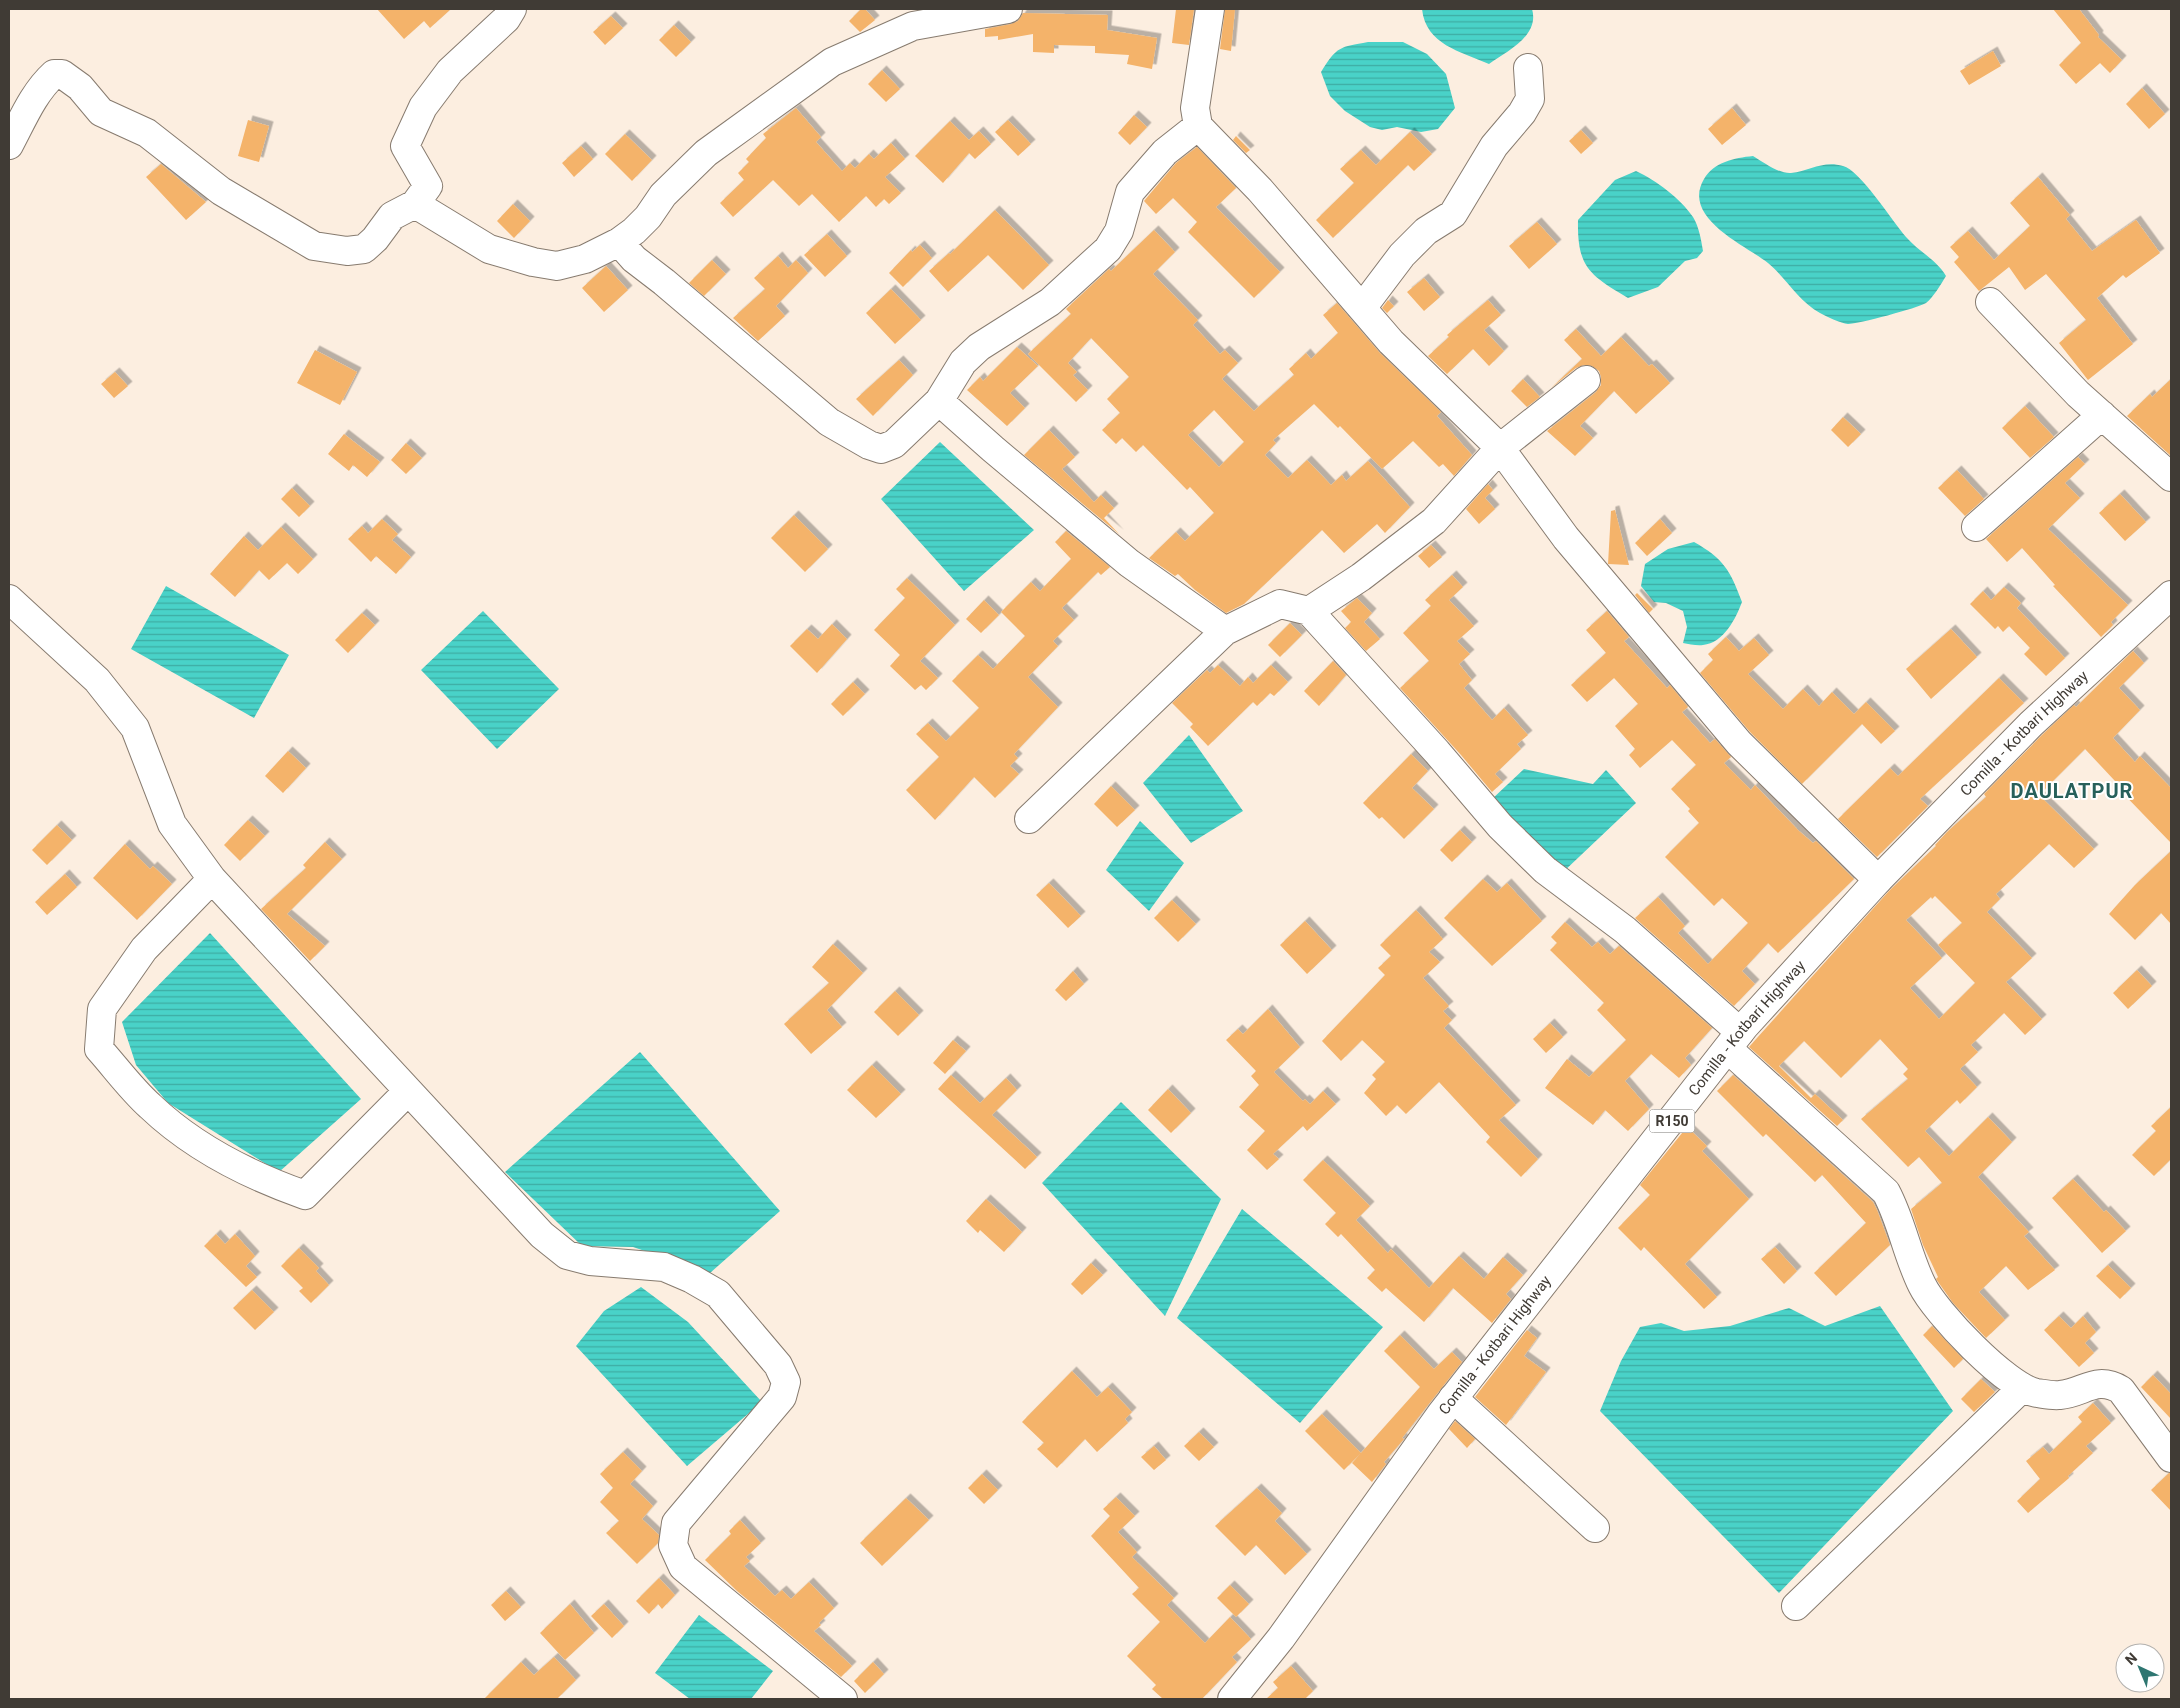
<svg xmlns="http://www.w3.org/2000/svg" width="2180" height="1708" font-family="Roboto,sans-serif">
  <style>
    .water { fill: url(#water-rules) }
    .building { fill: #f4b36a; fill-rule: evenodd; filter: url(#shadow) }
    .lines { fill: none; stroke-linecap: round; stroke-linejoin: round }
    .minor-casing { stroke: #877b6f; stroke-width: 30 }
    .major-casing { stroke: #877b6f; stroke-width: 30 }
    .minor { stroke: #fff; stroke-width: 28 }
    .major { stroke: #fff; stroke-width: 28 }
    .labels { text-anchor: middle; stroke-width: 4; stroke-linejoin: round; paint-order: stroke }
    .shield { fill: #fff; stroke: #797672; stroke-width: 1 }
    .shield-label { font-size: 14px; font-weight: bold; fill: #403b35 }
    .street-label { font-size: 15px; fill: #403b35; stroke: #fff }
    .district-label { font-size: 20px; font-weight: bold; letter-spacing: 1px; fill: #27605b; stroke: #fff }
  </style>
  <defs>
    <pattern id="water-rules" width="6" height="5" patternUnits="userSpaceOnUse" patternTransform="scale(1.25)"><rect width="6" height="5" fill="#49d2c8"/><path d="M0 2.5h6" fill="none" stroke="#3eaca3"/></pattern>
    <filter id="shadow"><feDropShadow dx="4.5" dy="-4.5" stdDeviation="0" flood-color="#0004"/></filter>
  </defs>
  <rect width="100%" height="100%" fill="#fceee0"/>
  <path class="water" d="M1422 9H1532C1540 36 1506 52 1489 64 1460 51 1426 45 1422 9Z
    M1368 42H1403L1427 54 1446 74 1455 108 1438 129 1421 132 1397 127 1382 130 1370 127 1345 111 1330 96 1321 72C1337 46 1340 47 1368 42Z
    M1753 156C1763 162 1779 174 1791 173 1810 171 1823 160 1843 166 1860 170 1893 222 1906 237 1918 251 1937 260 1946 276 1941 284 1933 298 1926 303 1918 308 1858 324 1848 324 1841 323 1827 317 1820 313 1799 302 1786 278 1768 263 1745 245 1681 218 1704 179 1714 162 1734 158 1753 156Z
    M1636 171C1657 181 1680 198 1693 217 1699 227 1701 239 1703 251L1697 258 1685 261 1658 287 1628 298C1590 275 1577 268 1578 220L1615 180Z
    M940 442 1034 530 964 591 881 499Z
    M1694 542C1724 559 1730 570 1742 602 1736 618 1724 643 1703 645 1697 646 1689 644 1683 643L1687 627 1683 611 1666 603 1654 602 1641 586 1645 564 1668 549Z
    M166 586 289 655 254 718 131 649Z
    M483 611 559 689 497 749 421 670Z
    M1189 735 1243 811 1191 843 1143 783Z
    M1524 769 1593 784 1606 770 1636 803 1561 874 1491 800Z
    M1140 821 1184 863 1149 911 1106 870Z
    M210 933 361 1099 279 1172 168 1103 136 1065 122 1022Z
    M640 1052 780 1211 710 1273 633 1247 582 1246 505 1172Z
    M1121 1102 1221 1199 1165 1316 1042 1183Z
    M1242 1209 1383 1327 1300 1423 1177 1318Z
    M641 1287 688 1322 762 1402 687 1466 576 1346 604 1311Z
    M1880 1306 1953 1411 1779 1593 1600 1411 1621 1361 1640 1327 1661 1323 1684 1331 1730 1326 1789 1308 1825 1326Z
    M699 1615 773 1671 751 1699H690L655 1673Z"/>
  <path class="building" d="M377 9H451L430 28 424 21 404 39Z
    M861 9H865L875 20 860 32 849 21Z
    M1176 9H1194L1189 45 1172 43Z
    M1225 9H1235L1231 51 1220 49Z
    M2053 9H2079L2099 35 2098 37 2122 60 2110 73 2100 63 2076 84 2059 65 2081 43Z
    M1023 13 1108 15 1107 30 1157 38 1152 69 1127 64 1129 55 1095 53V46L1054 45V53L1033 52V34L998 40V36L985 37V29L1011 24 1018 21Z
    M611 16 623 28 605 45 593 32Z
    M674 25 691 42 676 57 659 40Z
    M1993 51 2001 66 1969 85 1960 71Z
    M882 70 900 89 886 102 868 84Z
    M2142 88 2165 114 2149 129 2126 104Z
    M796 108 821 137 816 142 842 171 850 163 855 168 869 154 874 159 891 143 905 159 885 177 901 193 889 204 884 199 876 207 866 196 839 222 812 194 799 206 773 180 733 217 720 203 744 180 738 173 749 162 746 159 766 138 763 134Z
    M1732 108 1746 125 1722 145 1708 129Z
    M1134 115 1147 127 1130 145 1118 133Z
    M248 120 269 126 259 162 238 156Z
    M1008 120 1031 144 1018 156 995 132Z
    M950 121 969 140 979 131 991 144 975 159 969 153 943 183 915 156Z
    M1581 130 1593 143 1581 154 1569 141Z
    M1410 132 1432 154 1414 171 1408 165 1333 238 1316 220 1354 183 1340 169 1361 150 1376 165Z
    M625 134 652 160 632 181 605 154Z
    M1236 136 1250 150 1246 153 1233 140Z
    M581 146 593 159 574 177 562 163Z
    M1197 147 1236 188 1216 207 1280 272 1254 298 1188 232 1197 222 1173 198 1156 214 1144 201 1176 163Z
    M161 164 206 202 186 220 146 177Z
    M2038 177 2070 215 2066 219 2092 251 2136 220 2160 253 2126 278 2123 275 2097 298 2133 344 2088 380 2059 343 2086 320 2046 274 2025 290 2009 267 1979 291 1954 262 1959 257 1950 247 1968 231 1994 260 2030 226 2010 203Z
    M513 204 530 221 514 238 497 221Z
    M995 210 1049 265 1023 290 988 255 948 292 929 271 949 253 950 254Z
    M1537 222 1557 244 1529 269 1509 246Z
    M1154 230 1175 252 1153 274 1198 320 1193 325 1220 354 1225 350 1238 363 1222 379 1254 411 1294 375 1289 369 1306 353 1311 359 1338 333 1323 315 1337 303 1380 353 1441 412 1437 416 1472 455 1454 476 1443 464 1439 467 1413 441 1382 469 1340 426 1338 428 1314 404 1273 440 1276 443 1265 455 1288 478 1307 460 1331 485 1342 475 1346 481 1368 461 1410 507 1385 533 1377 524 1344 553 1322 530 1244 604 1226 613 1195 590 1178 574 1175 576 1149 558 1176 532 1185 541 1214 513 1190 487 1187 490 1143 445 1136 452 1122 438 1116 444 1102 430 1120 413 1107 399 1129 377 1091 338 1068 363 1077 372 1073 375 1088 390 1076 402 1028 354 1071 314 1066 309 1109 269 1111 271ZM1214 410 1244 442 1219 467 1188 435Z
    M827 234 847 256 825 277 804 255Z
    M920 245 932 258 903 287 889 273 911 250 912 252Z
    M778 256 788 268 796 260 808 273 776 306 785 316 758 341 733 318 765 289 754 278Z
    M712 260 726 274 704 296 689 283Z
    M606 266 628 290 604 312 582 288Z
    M1424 278 1440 297 1424 311 1407 292Z
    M891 289 921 320 895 344 866 313Z
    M1388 300 1394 306 1387 313 1382 308Z
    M1488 300 1501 315 1484 330 1504 351 1489 366 1473 349 1447 374 1428 356 1449 337 1447 335Z
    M1576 329 1601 356 1621 337 1649 366 1652 364 1670 383 1636 414 1614 391 1580 426 1593 438 1575 456 1547 431 1596 392 1601 385V377L1599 371 1592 366 1584 365 1576 368 1551 388 1582 359 1564 340Z
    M1017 347 1038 366 1010 393 1025 408 1007 426 967 390 980 377 983 381Z
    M315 350 357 372 340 405 297 383Z
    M899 360 913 375 873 416 856 399Z
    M115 372 128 386 114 398 101 384Z
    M1523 379 1540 397 1527 407 1511 391Z
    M2171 379V456L2127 416 2150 394 2152 397Z
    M2025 406 2054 437 2030 458 2002 428Z
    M1843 417 1861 434 1848 447 1831 430Z
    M1049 430 1075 457 1062 469 1094 502 1101 495 1114 508 1104 518 1119 534 1024 455Z
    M344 434 380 462 367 477 353 465 349 471 328 454Z
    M406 443 422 458 406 474 391 460Z
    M2078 457 2085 464 2065 483 2080 498 2048 529 2128 605 2111 622 2113 625 2101 637 2053 586 2055 585 2022 548 2007 562 1986 539Z
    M1957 470 1984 499 1965 516 1938 488Z
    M1488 484 1493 490 1485 498 1495 509 1479 524 1466 509Z
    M292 488 310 506 299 517 281 499Z
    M2120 494 2146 522 2125 541 2099 513Z
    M1615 510 1629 565 1608 564 1611 511Z
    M794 515 828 549 805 572 771 538Z
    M382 519 398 534 392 540 411 557 396 574 376 556 371 562 348 539 362 526 368 533Z
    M1660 519 1672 533 1647 556 1635 543Z
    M281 527 313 559 298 574 287 563 269 580 259 570 235 597 210 574 244 536 258 550Z
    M1066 531 1110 567 1101 575 1098 572 1062 608 1074 620 1053 641 1058 646 1028 677 1058 707 1014 754 1018 758 1010 766 1019 774 995 798 974 777 935 820 906 790 939 757 916 734 928 723 946 741 979 708 952 681 978 655 993 669 1025 636 1001 612 1031 582 1040 591 1071 559 1055 542Z
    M1431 545 1442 557 1429 568 1418 556Z
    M1452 575 1463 587 1449 600 1474 626 1457 641 1470 654 1459 664 1472 680 1464 688 1492 720 1504 708 1528 735 1517 744 1521 749 1495 774 1503 782 1492 792 1461 755 1400 688 1429 661 1403 633 1431 606 1425 600Z
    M907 578 955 625 920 661 938 678 926 690 921 685 915 690 890 666 900 655 874 630 905 598 896 589Z
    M2004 587 2021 603 2017 608 2065 658 2046 676 2024 654 2030 648 2009 626 2003 632 1998 626 1995 629 1970 604 1983 591 1991 600Z
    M1637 593 1653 609 1649 613 1635 595Z
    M1357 598 1372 613 1364 622 1380 639 1366 651 1345 628 1351 622 1341 611Z
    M984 600 999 615 981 633 966 619Z
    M1607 611 1629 637 1624 641 1667 688 1670 685 1688 707 1682 712 1710 743 1715 739 1731 757 1724 763 1751 790 1755 785 1799 831 1813 843 1816 841 1854 879 1778 953 1768 943 1742 971 1755 984 1734 1006 1635 918 1658 897 1685 926 1678 933 1708 964 1748 923 1722 898 1714 906 1665 857 1699 823 1688 811 1690 809 1671 789 1696 765 1672 740 1640 768 1629 755 1635 749 1615 726 1638 704 1614 678 1587 702 1571 685 1606 653 1586 630Z
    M362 613 375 625 348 653 335 640Z
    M1290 623 1302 635 1280 657 1268 645Z
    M832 624 847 639 817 673 790 646 807 629 818 639Z
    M1951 629 1977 657 1931 699 1906 669Z
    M1726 637 1739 651 1754 638 1769 655 1748 674 1783 709 1803 689 1819 706 1832 692 1854 714 1866 702 1895 731 1881 744 1862 724 1802 784 1750 732 1700 673 1713 660 1708 654Z
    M2133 651 2144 663 2119 688 2140 710 2113 738 2135 762 2140 756 2171 788V843L2113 783 2115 781 2085 749 2039 795 2094 849 2074 868 2049 844 1996 894 2000 899 1987 912 2032 958 2006 982 2042 1019 2025 1035 2004 1013 1971 1045 1978 1052 1960 1069 1977 1087 1960 1104 1957 1100 1925 1131 1949 1156 1988 1117 2012 1142 1978 1177 2029 1232 2024 1236 2055 1270 2028 1290 2006 1266 1979 1292 2005 1320 1986 1338 1953 1303 1936 1279 1938 1277 1923 1245 1911 1209 1942 1183 1919 1157 1908 1167 1861 1119 1908 1079 1903 1074 1908 1069 1880 1039 1841 1078 1804 1041 1779 1066 1811 1098 1815 1094 1843 1120 1837 1126 1749 1047 1889 891 1936 846 1935 845 1947 832 1986 797 1984 794 2042 735 2074 705 2076 707ZM1935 896 1962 923 1938 945 1975 983 1939 1019 1910 988 1942 958 1906 920 1931 897 1932 899Z
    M1333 661 1346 675 1319 706 1304 691Z
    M1218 665 1240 686 1248 677 1253 683 1271 665 1288 682 1274 696 1270 693 1257 706 1253 702 1208 746 1190 727 1193 724 1172 703 1207 670 1210 673Z
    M1999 678 2024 703 1920 799 1928 806 1877 857 1838 819 1890 768 1898 776Z
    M853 682 865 694 843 716 831 704Z
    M288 751 306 768 283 793 265 776Z
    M1411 754 1428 771 1412 788 1434 809 1404 839 1382 817 1379 819 1363 803Z
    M1111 786 1135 810 1117 827 1094 804Z
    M248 820 265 836 240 861 224 845Z
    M57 825 72 840 47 865 32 850Z
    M1460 830 1472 842 1452 862 1440 850Z
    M325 842 342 859 287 914 325 946 310 961 261 909 306 868 303 865Z
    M125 844 150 869 153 866 172 884 137 920 93 878Z
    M2171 851V924L2161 913 2135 940 2109 914 2135 885Z
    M65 874 77 887 47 915 35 902Z
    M1483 879 1497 892 1507 883 1542 921 1492 966 1444 918Z
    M1049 883 1081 916 1068 928 1036 895Z
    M1172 900 1196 924 1178 942 1154 918Z
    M1416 910 1443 939 1429 952 1440 962 1423 978 1449 1006 1443 1011 1452 1020 1444 1028 1516 1105 1499 1120 1538 1159 1521 1177 1486 1142 1490 1137 1439 1082 1406 1114 1397 1105 1386 1116 1364 1093 1376 1079 1372 1075 1385 1062 1362 1040 1341 1061 1322 1041 1385 975 1378 968 1391 956 1380 945Z
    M1305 921 1332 950 1307 974 1280 945Z
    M1565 922 1592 947 1598 942 1610 954 1619 946 1712 1028 1685 1058 1691 1065 1679 1078 1651 1054 1625 1081 1649 1109 1628 1131 1605 1110 1593 1125 1545 1088 1567 1059 1589 1077 1626 1040 1597 1010 1604 1003 1550 950 1557 943 1551 937Z
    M833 944 863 973 827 1010 842 1027 811 1054 784 1024 829 983 812 967Z
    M2137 970 2152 986 2128 1009 2113 993Z
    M1073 971 1084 984 1066 1001 1055 990Z
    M895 991 919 1015 898 1036 874 1012Z
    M1268 1009 1300 1047 1274 1072 1303 1101 1305 1099 1310 1104 1323 1091 1336 1104 1307 1131 1303 1126 1273 1154 1279 1159 1267 1170 1247 1150 1265 1131 1239 1107 1259 1085 1251 1076 1256 1071 1226 1040 1238 1029 1243 1034Z
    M1550 1023 1563 1037 1546 1053 1533 1039Z
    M953 1040 966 1051 945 1074 933 1063Z
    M872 1065 901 1094 876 1118 847 1090Z
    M951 1075 980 1103 1006 1078 1017 1090 992 1115 1037 1157 1025 1169 938 1089Z
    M1733 1075 1873 1202 1877 1210 1890 1245 1836 1296 1814 1273 1866 1223 1822 1175 1815 1182 1766 1134 1763 1137 1717 1091Z
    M1168 1089 1191 1113 1171 1133 1148 1110Z
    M2171 1107V1159L2154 1176 2132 1155 2156 1131 2151 1126Z
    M1687 1127 1707 1146 1702 1151 1749 1199 1685 1264 1717 1297 1704 1309 1644 1247 1641 1251 1618 1228 1650 1195 1640 1185Z
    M1323 1160 1370 1206 1356 1220 1388 1253 1391 1249 1429 1288 1459 1256 1484 1279 1503 1257 1523 1275 1506 1294 1511 1299 1492 1323 1453 1288 1424 1322 1386 1288 1382 1292 1367 1278 1375 1270 1341 1234 1338 1237 1325 1224 1336 1213 1303 1180Z
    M2073 1179 2104 1212 2106 1210 2126 1231 2102 1253 2052 1198Z
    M986 1199 1022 1232 1004 1252 980 1230 978 1233 966 1221Z
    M216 1234 225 1244 235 1234 255 1256 246 1266 257 1277 246 1287 204 1246Z
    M1775 1247 1797 1271 1784 1284 1761 1259Z
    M299 1248 319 1268 316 1271 329 1285 311 1303 299 1291 303 1288 281 1266Z
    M1091 1263 1103 1275 1082 1295 1071 1284Z
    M2108 1265 2131 1288 2120 1299 2096 1276Z
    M252 1290 274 1312 255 1330 233 1308Z
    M2059 1316 2071 1328 2083 1316 2096 1332 2085 1343 2094 1353 2079 1367 2044 1330Z
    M1932 1326 1963 1359 1954 1368 1923 1335Z
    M1527 1330 1537 1338 1524 1356 1546 1372 1506 1425 1475 1397Z
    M1400 1335 1434 1369 1452 1352 1462 1362 1402 1438 1404 1439 1384 1462 1386 1464 1372 1482 1352 1463 1420 1387 1384 1351Z
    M1072 1371 1097 1397 1108 1387 1132 1412 1125 1419 1128 1423 1097 1452 1085 1439 1057 1468 1037 1449 1044 1443 1022 1422Z
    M2153 1375 2171 1394V1419L2141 1387Z
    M1981 1379 1995 1392 1974 1412 1961 1399Z
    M2093 1403 2111 1423 2086 1446 2093 1453 2068 1476 2069 1478 2028 1513 2017 1501 2040 1479 2026 1461 2043 1447 2049 1454 2082 1422 2078 1417Z
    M1322 1414 1361 1453 1344 1470 1305 1431Z
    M1455 1421 1475 1439 1467 1448 1449 1429Z
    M1199 1432 1214 1447 1199 1461 1184 1446Z
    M1154 1446 1166 1460 1154 1470 1141 1457Z
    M623 1452 642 1471 630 1484 653 1506 642 1519 659 1535 658 1543 637 1564 606 1533 619 1521 600 1502 613 1488 600 1474Z
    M2169 1473H2171V1511L2151 1490Z
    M982 1474 998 1490 984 1504 968 1488Z
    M1257 1488 1282 1513 1275 1521 1307 1554 1285 1575 1256 1545 1245 1556 1215 1526Z
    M1116 1497 1135 1516 1118 1532 1137 1552 1132 1557 1174 1598 1167 1605 1205 1643 1230 1617 1251 1639 1232 1657 1237 1662 1202 1699H1163L1152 1689 1156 1685 1127 1656 1160 1622 1132 1594 1139 1588 1091 1536 1110 1516 1103 1509Z
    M906 1498 929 1520 882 1566 860 1543Z
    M740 1520 761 1543 746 1557 750 1561 744 1566 775 1596 782 1590 791 1599 809 1582 834 1608 819 1623 821 1625 814 1631 852 1666 841 1677 737 1591 705 1560 731 1534 729 1531Z
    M659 1578 675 1595 662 1609 658 1604 649 1614 636 1601Z
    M1230 1585 1249 1604 1236 1617 1217 1598Z
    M506 1591 521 1607 505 1621 491 1605Z
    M570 1604 594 1633 565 1660 540 1633Z
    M604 1604 624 1626 612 1638 591 1616Z
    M554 1657 576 1680 557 1699H484L521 1662 534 1675Z
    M873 1662 884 1674 865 1693 854 1681Z
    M1291 1666 1313 1691 1305 1699H1266L1278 1688 1273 1682Z"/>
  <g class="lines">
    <g class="minor-casing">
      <path id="minor" d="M1210 9 1195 108 1198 126 1260 190 1391 342 1500 448 1566 538 1739 743 1878 880
        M9 145C22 121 33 93 54 74H62L80 87 101 112 147 133 221 191 314 246 347 251 364 249 375 239 392 216 415 204 489 249 533 262 557 266 585 259 619 242 634 231 648 217 663 195 706 153 832 62 913 26 1008 9
        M415 204 428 186 405 146 423 107 450 71 506 19 512 9
        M619 242 634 259 664 282 829 422 869 445 881 449 894 444 939 401 963 362 979 347 1050 302 1108 249 1119 231 1130 192 1165 152 1198 126
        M1990 302 2078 394 2171 477
        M1362 308 1402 255 1426 231 1453 214 1494 146 1522 113 1530 99 1528 68
        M939 401 993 449 1129 563 1225 631 1280 604 1309 611 1361 577 1434 521 1500 448 1586 380
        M1976 527 2102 415
        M9 599 97 680 135 728 172 824 212 879 542 1235 567 1255 590 1261 664 1267 692 1279 718 1294 778 1365 786 1382 782 1397 676 1523 673 1545 683 1567 843 1699
        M1309 611 1437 752 1500 826 1545 870 1625 930 1740 1032
        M1029 819 1225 631
        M212 879 144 949 102 1009 99 1049C116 1068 131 1089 150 1106 194 1148 248 1175 305 1195L408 1091
        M1728 1049 1886 1192C1902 1222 1907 1255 1922 1285 1935 1312 2007 1388 2037 1393 2044 1394 2053 1396 2060 1395 2084 1393 2096 1375 2121 1390L2171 1458
        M1453 1398 1595 1528
        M1796 1606 2022 1388"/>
    </g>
    <g class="major-casing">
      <g id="major">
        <path id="s1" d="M1232 1699 1281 1638 1441 1414 1744 1027 1878 880 2031 724 2171 595"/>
      </g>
    </g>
    <use href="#minor" class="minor"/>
    <use href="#major" class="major"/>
  </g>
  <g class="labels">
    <rect class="shield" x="1649.5" y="1109.5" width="45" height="23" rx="4"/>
    <g class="shield-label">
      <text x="1672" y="1126">R150</text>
    </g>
    <g class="street-label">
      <text dy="5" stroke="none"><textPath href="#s1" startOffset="1251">Comilla - Kotbari Highway</textPath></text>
      <text dy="5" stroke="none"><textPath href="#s1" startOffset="846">Comilla - Kotbari Highway</textPath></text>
      <text dy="5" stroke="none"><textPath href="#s1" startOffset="441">Comilla - Kotbari Highway</textPath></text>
    </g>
    <g class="district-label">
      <text x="2072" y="798">DAULATPUR</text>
    </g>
  </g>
  <rect width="2180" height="1708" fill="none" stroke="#403b35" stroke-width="20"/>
  <g transform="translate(2140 1668) rotate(316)"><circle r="24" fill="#ffffff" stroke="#b3b1ae"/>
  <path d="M0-4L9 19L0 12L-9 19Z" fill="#2e7671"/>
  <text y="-8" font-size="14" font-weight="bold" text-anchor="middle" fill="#403b35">N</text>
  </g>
</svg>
